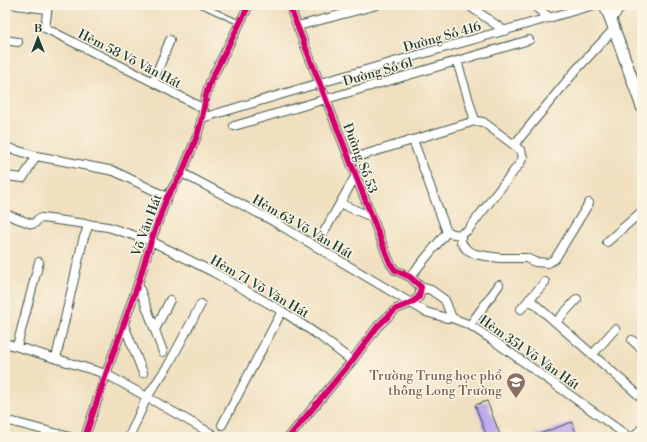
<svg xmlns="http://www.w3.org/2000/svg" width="647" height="442" font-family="'Libre Bodoni',serif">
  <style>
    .building { fill: #b8a2ec }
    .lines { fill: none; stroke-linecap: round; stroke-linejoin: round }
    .lane-casing { stroke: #3e5549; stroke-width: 6 }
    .street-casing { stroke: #3e5549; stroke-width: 10 }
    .secondary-casing { stroke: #3e5549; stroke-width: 13 }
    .lane { stroke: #fff; stroke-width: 4 }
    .street { stroke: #fff; stroke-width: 8 }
    .secondary { stroke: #fff; stroke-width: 11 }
    .cycleway-casing { stroke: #fcf5e5; stroke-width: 8 }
    .cycleway { stroke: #d6006c; stroke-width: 6 }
    .labels { text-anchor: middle; stroke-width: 3; stroke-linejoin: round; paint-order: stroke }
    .street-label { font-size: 13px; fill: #1f3d34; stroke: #fcf5e5 }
    .education-label { font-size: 13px; fill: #785e54; stroke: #fcf5e5; text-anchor: end }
  </style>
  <rect width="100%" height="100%" fill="#fcf5e5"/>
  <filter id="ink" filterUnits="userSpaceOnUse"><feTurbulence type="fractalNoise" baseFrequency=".025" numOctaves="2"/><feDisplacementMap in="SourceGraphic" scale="8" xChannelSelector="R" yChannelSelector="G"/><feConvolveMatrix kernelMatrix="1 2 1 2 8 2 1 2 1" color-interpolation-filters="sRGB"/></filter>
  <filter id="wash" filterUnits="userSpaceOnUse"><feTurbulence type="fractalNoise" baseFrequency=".012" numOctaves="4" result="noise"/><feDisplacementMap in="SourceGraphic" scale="16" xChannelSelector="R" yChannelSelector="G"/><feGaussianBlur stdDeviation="0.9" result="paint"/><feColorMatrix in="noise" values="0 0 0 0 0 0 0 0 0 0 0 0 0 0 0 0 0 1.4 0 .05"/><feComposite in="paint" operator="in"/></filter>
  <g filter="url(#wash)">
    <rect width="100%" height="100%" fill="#f0e0c0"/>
    <g id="blocks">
      <path class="building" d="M487 401 501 437H487L475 405Z
        M572 422 576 433 572 435V437H534V436Z"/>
    </g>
  </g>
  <g filter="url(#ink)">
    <use href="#blocks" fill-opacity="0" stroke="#3e5549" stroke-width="1"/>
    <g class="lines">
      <g class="lane-casing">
        <path id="lane" d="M201 5 240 23"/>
      </g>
      <g class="street-casing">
        <path id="street" d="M16 5 47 9
          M48 5 45 28 153 82 204 109
          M468 5 505 31
          M533 5 550 18
          M611 20 623 5
          M298 26 377 5
          M5 40 18 42
          M457 61 475 121
          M153 82 170 40
          M202 118 320 83 594 5
          M234 126 326 99 529 40
          M514 145 576 70 614 29
          M5 147 36 156
          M350 159 475 121 483 122 514 145 521 151 523 157 520 163 468 230C459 236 456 235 447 232L413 140
          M182 173 273 221 426 312 447 318H452
          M5 176 23 178 36 156 58 160 114 171 167 197
          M341 204 372 217
          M5 214 32 224 35 223 38 219 42 218 108 227 151 241 213 272 282 311 321 337 352 361
          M324 232 356 175
          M461 235V242L466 249 475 254 486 256 500 258H526L535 262 548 263 555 259 589 203
          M607 242 640 213 642 212
          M410 277 447 232
          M138 284 163 352
          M421 287 431 290 445 300 452 318 470 325 494 341 629 437
          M529 299 642 398
          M521 309 545 282
          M556 322 577 299
          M124 325 143 373
          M470 325 499 285
          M155 330 170 300
          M632 340 642 349
          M5 343 106 374 147 397 169 364 201 304
          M17 346 39 262
          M593 354 615 329
          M56 358 83 240 89 224
          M13 422 70 437
          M222 425 282 311
          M85 437 106 374 138 284 151 241 167 197 182 173 197 136 202 118 206 95 210 82 249 5
          M129 437 147 397 212 434
          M289 437 352 361 378 326 396 309 411 303 419 297 421 287 410 277 395 270 390 263 289 5
          M634 437 642 428"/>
      </g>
      <g class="secondary-casing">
        <path id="secondary" d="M605 5 611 20 642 107"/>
      </g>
      <use href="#lane" class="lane"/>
      <use href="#street" class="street"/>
      <use href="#secondary" class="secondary"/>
      <g class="cycleway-casing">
        <path id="cycleway" d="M85 437 106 374 138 284 151 241 167 197 182 173 197 136 202 118 206 95 210 82 249 5
          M289 437 352 361 378 326 396 309 411 303 419 297 421 287 410 277 395 270 390 263 289 5"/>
      </g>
      <use href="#cycleway" class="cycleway"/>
    </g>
  </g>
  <defs>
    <g id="school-pin" transform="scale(1)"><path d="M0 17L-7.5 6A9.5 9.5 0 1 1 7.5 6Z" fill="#8d6e63" stroke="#fcf5e5"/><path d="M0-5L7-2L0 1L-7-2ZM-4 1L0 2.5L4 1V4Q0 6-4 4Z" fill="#fff"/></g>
  </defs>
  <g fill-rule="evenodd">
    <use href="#school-pin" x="516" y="382"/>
  </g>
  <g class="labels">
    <g class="street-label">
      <text transform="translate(442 36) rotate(-16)" y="5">Đường Số 416</text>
      <text transform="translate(130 58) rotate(27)" y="5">Hẻm 58 Võ Văn Hát</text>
      <text transform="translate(378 71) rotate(-16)" y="5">Đường Số 61</text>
      <text transform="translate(361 158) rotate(69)" y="5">Đường Số 53</text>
      <text transform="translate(146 225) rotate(-70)" y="5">Võ Văn Hát</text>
      <text transform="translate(303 226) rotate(30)" y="5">Hẻm 63 Võ Văn Hát</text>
      <text transform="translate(260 286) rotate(30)" y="5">Hẻm 71 Võ Văn Hát</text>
      <text transform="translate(530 352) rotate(35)" y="5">Hẻm 351 Võ Văn Hát</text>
    </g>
    <g class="education-label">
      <text x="502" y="380">Trường Trung học phổ<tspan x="502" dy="15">thông Long Trường</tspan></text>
    </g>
  </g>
  <rect width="647" height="442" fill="none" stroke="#fcf5e5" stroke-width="20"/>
  <g transform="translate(38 38)" stroke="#fcf5e5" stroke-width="3" paint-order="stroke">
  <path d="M0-3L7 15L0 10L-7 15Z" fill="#1f3d34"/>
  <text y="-6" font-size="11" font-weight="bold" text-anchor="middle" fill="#1f3d34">B</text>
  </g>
</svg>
